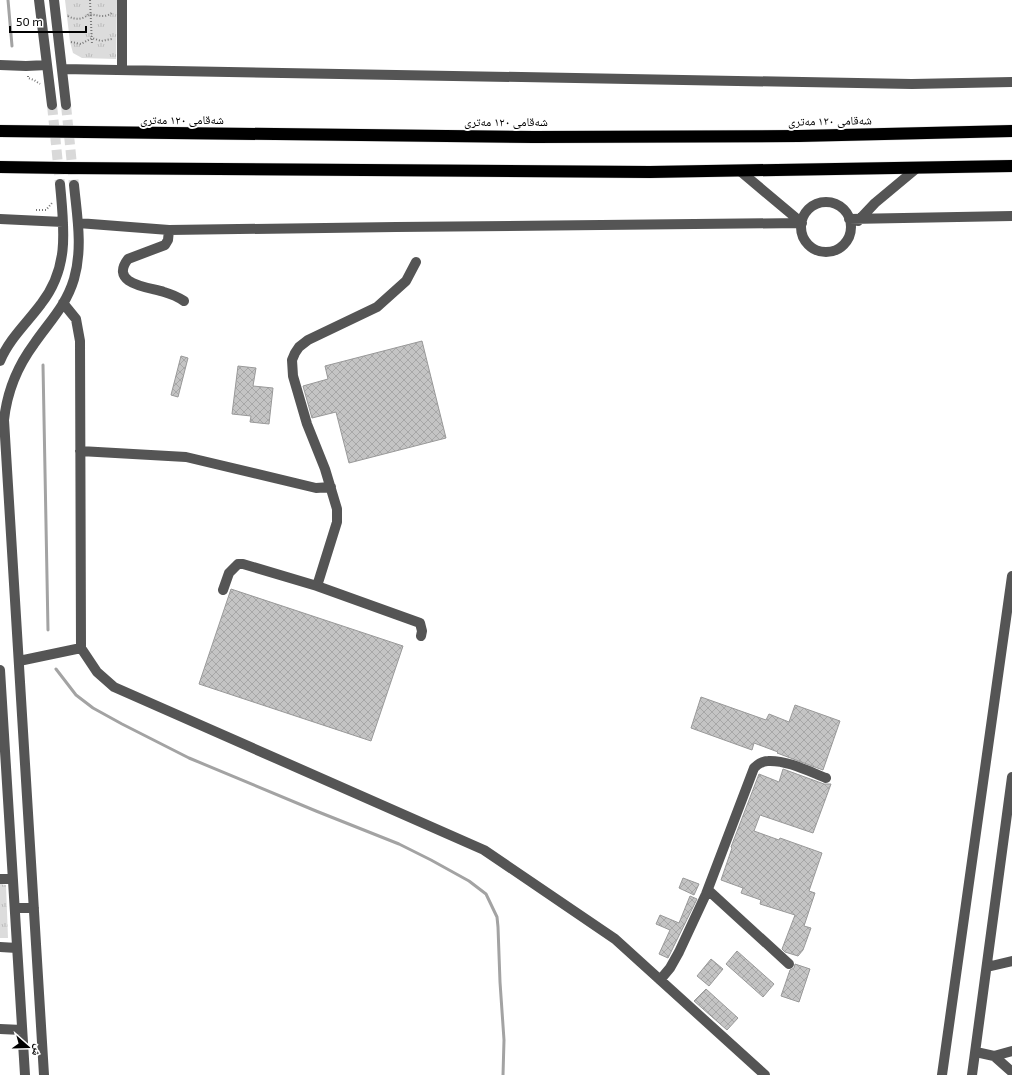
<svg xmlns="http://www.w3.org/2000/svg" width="1012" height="1075" font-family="'Exo 2','Noto Naskh Arabic',sans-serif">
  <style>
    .grass { fill: url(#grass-tufts) }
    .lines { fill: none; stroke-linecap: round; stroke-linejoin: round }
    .stream { stroke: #a3a3a3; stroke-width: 3 }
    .building { fill: url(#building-cross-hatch); stroke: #999 }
    .minor-tunnel { stroke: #d9d9d9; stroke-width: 10; stroke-dasharray: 10 5; stroke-linecap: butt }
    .highway-casing { stroke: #dbdbdb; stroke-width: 13 }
    .path { stroke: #777; stroke-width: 2; stroke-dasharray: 1 2; stroke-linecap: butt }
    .minor { stroke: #555; stroke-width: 10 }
    .highway { stroke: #000; stroke-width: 12 }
    .labels { text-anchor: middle; stroke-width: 4; stroke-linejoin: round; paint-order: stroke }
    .street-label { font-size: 12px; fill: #000; stroke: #fff }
  </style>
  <defs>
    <pattern id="grass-tufts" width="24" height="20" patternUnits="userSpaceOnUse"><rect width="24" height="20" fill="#dcdcdc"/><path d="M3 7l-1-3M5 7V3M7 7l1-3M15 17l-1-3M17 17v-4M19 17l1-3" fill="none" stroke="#bbb"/></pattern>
    <pattern id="building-cross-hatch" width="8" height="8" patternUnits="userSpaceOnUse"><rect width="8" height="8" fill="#c4c4c4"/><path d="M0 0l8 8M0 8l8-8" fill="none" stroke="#a7a7a7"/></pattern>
  </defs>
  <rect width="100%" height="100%" fill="#fff"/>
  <path class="grass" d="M65 0H117L116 59 82 58 73 53 70 42Z
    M0 884 6 885 8 938H0Z"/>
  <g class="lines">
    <path class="stream" d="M8 0 12 46
      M43 365 48 630
      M56 669 76 695 93 708 122 724 189 758 316 811 399 844 431 860 469 881 486 894 497 917 498 927 500 982 504 1040 503 1075"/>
  </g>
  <path class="building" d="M422 341 446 438 349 463 336 412 312 418 303 386 328 379 325 366Z
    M181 356 188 358 178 397 171 395Z
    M238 366 256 368 253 386 273 388 269 424 250 422 251 416 232 414Z
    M231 589 403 646 371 741 199 684Z
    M701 697 766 720 769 714 789 722 795 705 840 721 823 770 777 753 778 752 754 743 752 750 691 728Z
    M783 769 824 784H831L813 833 760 815 754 831 779 840 780 838 822 853 809 891 815 893 804 926 811 928 803 950 798 956 785 952 782 949 795 915 760 904 761 900 741 893 743 888 721 880 732 848 731 847 759 774 779 782Z
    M683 878 699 884 694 895 679 888Z
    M690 896 697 899 668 958 659 954 670 930 656 924 660 915 679 923Z
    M737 951 774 984 763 997 726 964Z
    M711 959 723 969 709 986 697 976Z
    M795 964 810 969 799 1002 781 996 790 970 794 968Z
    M706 989 738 1018 727 1030 694 1001Z"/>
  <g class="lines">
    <path class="minor-tunnel" d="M52 105 60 184
      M66 105 74 185"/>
    <g class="highway-casing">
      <path id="highway" d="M0 131 534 137 799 136 1012 131
        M0 167 65 168 650 172 1012 166"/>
    </g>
    <path class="path" d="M90 0 92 45
      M68 16C75 20 82 20 89 14 98 15 105 19 113 12
      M71 42 81 44 92 38 101 41 112 39
      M28 76V78L34 80 40 84
      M36 210H46L52 203"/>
    <path class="minor" d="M39 0 52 105
      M54 0 66 105
      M0 65 26 66 47 65
      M62 69 912 84 1012 82
      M122 70V0
      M740 171 802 223
      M801 227a25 25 0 1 1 50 0a25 25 0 1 1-50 0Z
      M0 219 63 222
      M849 219 1012 216
      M858 221 875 203 917 168
      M78 223 169 230 396 227 802 223
      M169 230 168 240 165 245 128 259C109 284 148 287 164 292 171 294 178 297 184 301
      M63 303 76 319 80 341 81 648 97 672 114 687 484 850 615 939 765 1075
      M0 361C9 339 27 323 41 304 70 267 64 228 60 184
      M80 451 186 457 316 488 331 487
      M317 586 337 522V509L325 469 307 424 293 376 292 360 295 353 299 347 308 340 377 307 406 281 416 262
      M223 590 229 573 238 564H243L317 586 420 623 422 631 421 636
      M19 661 81 648
      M0 670 25 1075
      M0 879H13
      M708 890 789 964
      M15 908H34
      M0 947 17 948
      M987 967 1012 961
      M660 980 670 968 679 952 706 894 754 768C758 764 762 761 768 761 787 760 808 771 826 778
      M0 1029 22 1030
      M976 1052 994 1056 1012 1051
      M994 1056 1012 1072
      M44 1075 4 420C7 392 17 367 34 344 49 322 66 306 74 279 83 248 77 216 74 185
      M942 1075 1012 576
      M972 1075 1012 777"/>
    <use href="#highway" class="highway"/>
  </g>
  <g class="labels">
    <g class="street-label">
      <text x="182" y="124">شەقامی ١٢٠ مەتری</text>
      <text transform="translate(830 121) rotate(-1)" y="4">شەقامی ١٢٠ مەتری</text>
      <text x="506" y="126">شەقامی ١٢٠ مەتری</text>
    </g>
  </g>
  <g transform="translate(28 1047) rotate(110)" stroke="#ffffff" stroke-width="3" paint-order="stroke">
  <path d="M0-3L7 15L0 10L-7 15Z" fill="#000000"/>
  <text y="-6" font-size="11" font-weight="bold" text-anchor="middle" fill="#000000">ش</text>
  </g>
  <path d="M10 26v6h76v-6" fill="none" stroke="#000000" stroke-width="2"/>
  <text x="16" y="26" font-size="12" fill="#000000" stroke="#ffffff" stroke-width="3" paint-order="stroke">50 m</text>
</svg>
